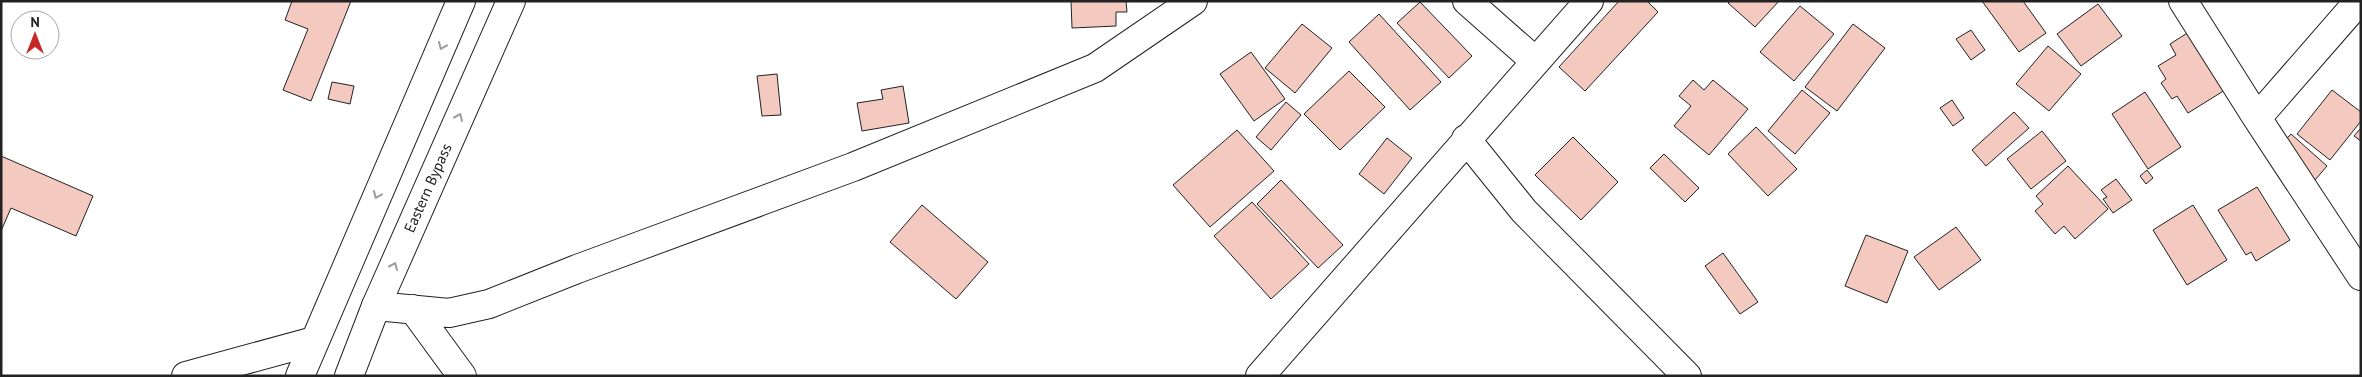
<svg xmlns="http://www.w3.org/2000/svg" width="2362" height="377" font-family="'PT Sans',sans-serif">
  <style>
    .building { fill: #f3c9c0; stroke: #222 }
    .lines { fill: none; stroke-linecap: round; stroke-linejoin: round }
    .minor-casing { stroke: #222; stroke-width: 30 }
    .highway-casing { stroke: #222; stroke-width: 30 }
    .minor { stroke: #fff; stroke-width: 28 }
    .highway { stroke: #fff; stroke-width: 28 }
    .oneway { stroke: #9c9c9c }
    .labels { text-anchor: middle; stroke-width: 4; stroke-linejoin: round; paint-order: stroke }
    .street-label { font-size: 15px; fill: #222; stroke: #fff }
  </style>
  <rect width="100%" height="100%" fill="#fff"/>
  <path class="building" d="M292 1H351L311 101 283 90 308 29 285 20Z
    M1071 1H1126L1127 12H1116V26L1072 28Z
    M1619 1H1647L1658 12 1585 91 1559 67Z
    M1730 1H1779L1755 27 1728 3Z
    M1982 1H2023L2046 33 2019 52Z
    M1420 2 1472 56 1449 78 1397 23Z
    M2098 4 2122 36 2081 66 2057 34Z
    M1800 6 1834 34 1794 81 1760 52Z
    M1379 14 1441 82 1410 110 1349 42Z
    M1302 24 1332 48 1295 93 1265 68Z
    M1853 24 1885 48 1837 111 1805 87Z
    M1971 30 1985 50 1971 60 1956 39Z
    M2189 32 2225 90 2188 113 2177 96 2172 99 2161 83 2166 79 2158 66 2176 55 2170 44Z
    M2048 46 2081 74 2049 111 2016 84Z
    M1251 52 1285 99 1254 121 1220 74Z
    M1349 71 1385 107 1340 150 1304 114Z
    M777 74 781 115 762 116 757 76Z
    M1693 80 1704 90 1713 80 1748 109 1709 155 1674 126 1691 106 1679 96Z
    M332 82 354 86 350 104 328 99Z
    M903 86 909 123 862 131 857 103 883 99 881 90Z
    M1802 90 1830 113 1795 154 1768 131Z
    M2332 90 2361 112V121L2330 160 2297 134Z
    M2145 92 2181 147 2148 169 2112 114Z
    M1952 100 1964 118 1953 126 1940 108Z
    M1286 102 1301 115 1271 150 1256 137Z
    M2014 112 2029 128 1986 166 1972 150Z
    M1756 127 1797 169 1768 196 1728 154Z
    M2361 128V141L2354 136Z
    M1237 130 1274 171 1210 227 1173 185Z
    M2042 131 2066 161 2031 189 2007 159Z
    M2291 134 2327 166 2315 180 2278 148Z
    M1573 137 1618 182 1581 220 1535 175Z
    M1387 138 1412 158 1384 194 1359 174Z
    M1664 154 1699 188 1685 202 1650 168Z
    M1 156 93 196 76 236 11 208 1 231Z
    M2068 166 2108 209 2075 239 2064 226 2055 234 2035 211 2043 204 2036 196Z
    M2147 170 2153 178 2146 184 2140 176Z
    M2116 179 2132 200 2113 213 2103 199 2107 197 2101 190Z
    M1281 180 1343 245 1318 268 1257 204Z
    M2257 187 2290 240 2256 261 2251 252 2246 255 2218 210Z
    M1252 202 1309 264 1271 299 1214 236Z
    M922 205 988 262 956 299 890 242Z
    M2193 205 2227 260 2187 285 2153 230Z
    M1956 227 1981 260 1939 290 1914 257Z
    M1866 235 1908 251 1887 303 1845 286Z
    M1723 253 1758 302 1740 314 1705 266Z"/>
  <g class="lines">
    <g class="minor-casing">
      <path id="minor" d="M1467 1 1535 61
        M2183 1 2257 118 2361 276
        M2257 118 2359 1
        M1466 139 1524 211 1687 376
        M376 306 449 313 489 304 577 269 853 167 1095 68 1193 1
        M413 309 462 376
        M186 376 314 341
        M1260 376 1589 1"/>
    </g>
    <g class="highway-casing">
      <path id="highway" d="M300 376 461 1
        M349 376 376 306 511 1"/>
    </g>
    <use href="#minor" class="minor"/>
    <use href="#highway" class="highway"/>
  </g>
  <defs><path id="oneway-chevron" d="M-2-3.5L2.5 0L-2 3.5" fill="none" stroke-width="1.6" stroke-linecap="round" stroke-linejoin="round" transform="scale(1.25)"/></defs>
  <g class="oneway">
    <use href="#oneway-chevron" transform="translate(442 46) rotate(113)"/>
    <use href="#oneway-chevron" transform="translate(459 117) rotate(-66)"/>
    <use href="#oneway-chevron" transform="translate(377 195) rotate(113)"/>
    <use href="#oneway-chevron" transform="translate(394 266) rotate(-66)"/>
  </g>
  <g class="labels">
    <g class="street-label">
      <text transform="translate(428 188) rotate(-66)" y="5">Eastern Bypass</text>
    </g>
  </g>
  <rect width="2362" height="377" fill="none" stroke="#222222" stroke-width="5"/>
  <g transform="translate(35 35)"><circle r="24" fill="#ffffff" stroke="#a7a7a7"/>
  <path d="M0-4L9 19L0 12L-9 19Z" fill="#c62828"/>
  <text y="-8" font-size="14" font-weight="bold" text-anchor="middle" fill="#222222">N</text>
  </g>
</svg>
